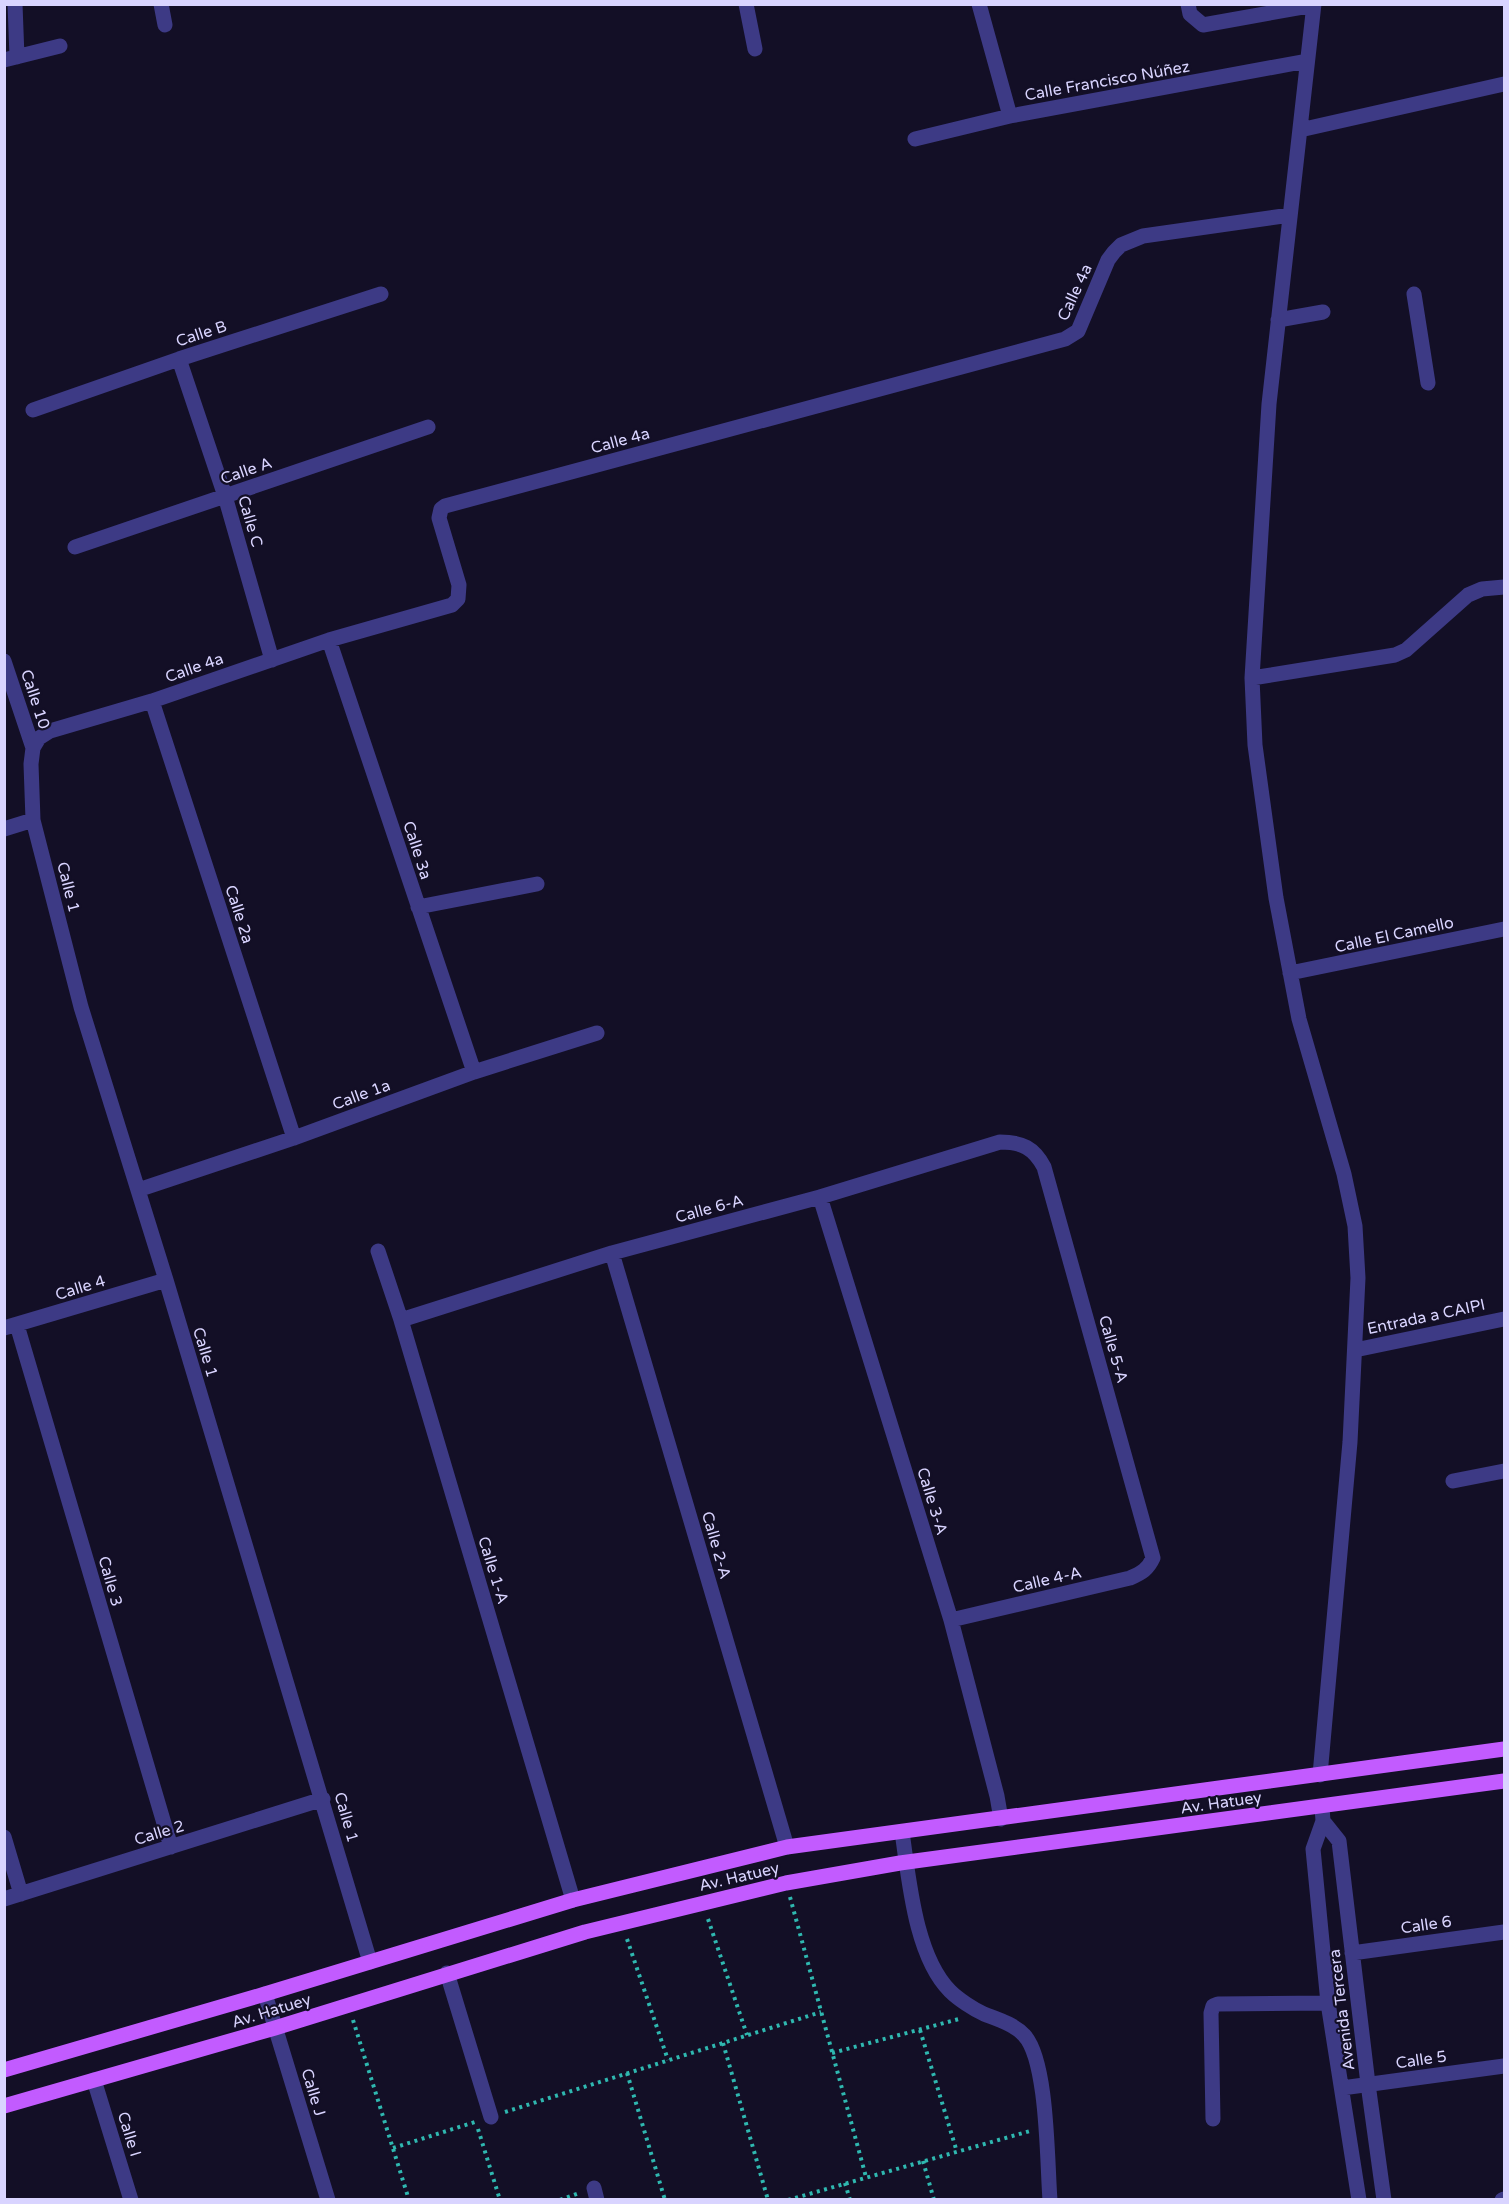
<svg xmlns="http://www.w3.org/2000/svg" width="1509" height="2204" font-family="'Varela Round',sans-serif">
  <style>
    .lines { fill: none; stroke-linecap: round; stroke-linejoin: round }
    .path { stroke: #2fb8b0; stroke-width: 4; stroke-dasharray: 3 4.5; stroke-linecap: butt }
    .minor { stroke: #3d3a85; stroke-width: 15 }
    .major { stroke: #c25bff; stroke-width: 15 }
    .labels { text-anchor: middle; stroke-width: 4.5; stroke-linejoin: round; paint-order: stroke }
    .street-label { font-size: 16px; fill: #d9d4ff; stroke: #130f26 }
  </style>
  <rect width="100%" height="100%" fill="#130f26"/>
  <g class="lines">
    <path class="path" d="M790 1897 866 2177
      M708 1919 747 2035
      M627 1939 668 2060
      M353 2020 409 2200
      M920 2030 957 2152
      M723 2043 768 2200
      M832 2053 959 2019
      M627 2073 665 2200
      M505 2112 821 2012
      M478 2129 500 2200
      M393 2148 475 2122
      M923 2161 934 2200
      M845 2183 850 2200
      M560 2200 579 2193
      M788 2200 1030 2131"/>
    <path class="minor" d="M15 4 17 57
      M161 4 165 25
      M746 4 755 49
      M979 4 1010 116
      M1188 4 1190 14 1203 25 1314 5
      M1314 4 1269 404 1252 678 1255 745 1276 898 1299 1019 1344 1174 1355 1226 1358 1278 1350 1442 1320 1775
      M4 60 60 46
      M1300 130 1504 84
      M915 139 1010 116 1307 61
      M1414 294 1428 383
      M1278 320 1323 312
      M179 359 225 496 272 660
      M33 410 179 359 381 294
      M75 547 428 427
      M329 640 474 1072
      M4 661 33 748
      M1252 678 1395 655 1406 650 1468 595 1482 589 1504 587
      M152 701 294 1138
      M4 829 33 820
      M418 907 537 884
      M1290 973 1504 929
      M138 1190 294 1138 474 1072 597 1033
      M820 1197 951 1620 997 1796 1001 1819
      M378 1251 401 1320 573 1900
      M612 1253 787 1847
      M401 1320 612 1253 820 1197 1000 1142C1022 1142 1034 1148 1044 1167L1153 1558C1148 1569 1142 1573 1130 1578L951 1620
      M17 1325 171 1847
      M4 1328 166 1280
      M1355 1350 1504 1319
      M1453 1481 1504 1471
      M1322 1807 1323 1821 1313 1849 1328 2003 1359 2200
      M1323 1821 1339 1841 1368 2084 1384 2200
      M902 1832C909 1879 915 1956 950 1991 958 1999 973 2009 984 2014 997 2019 1014 2024 1024 2035 1048 2060 1047 2163 1050 2200
      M4 1837 21 1894
      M4 1899 323 1799
      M1352 1953 1504 1932
      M370 1962 166 1280 81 1007 33 820 31 764 33 748 39 738 50 731 152 701 329 640 452 605 458 599 459 585 439 518 441 509 445 506 1065 339 1078 331 1108 260 1114 252 1121 245 1143 236 1290 215
      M447 1973 491 2117
      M265 1994 328 2200
      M94 2080 131 2200
      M1342 2088 1504 2066
      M1213 2119 1211 2013 1213 2006 1218 2004 1328 2003
      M594 2188 597 2200
      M1502 2200 1504 2199"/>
    <path class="major" d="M4 2070 265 1994 573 1900 787 1847 1504 1749
      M4 2106 275 2028 585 1932 786 1883 900 1863 1504 1781"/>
  </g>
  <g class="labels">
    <g class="street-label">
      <text transform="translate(1107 80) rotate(-10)" y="6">Calle Francisco Núñez</text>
      <text transform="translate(1074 292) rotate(-65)" y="6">Calle 4a</text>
      <text transform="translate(201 333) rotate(-18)" y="6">Calle B</text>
      <text transform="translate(620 440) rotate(-15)" y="6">Calle 4a</text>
      <text transform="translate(246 470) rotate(-19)" y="6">Calle A</text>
      <text transform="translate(251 521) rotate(74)" y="6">Calle C</text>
      <text transform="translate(194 667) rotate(-19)" y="6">Calle 4a</text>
      <text transform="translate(36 699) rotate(72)" y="6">Calle 10</text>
      <text transform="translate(418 850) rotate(72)" y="6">Calle 3a</text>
      <text transform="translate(69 887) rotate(76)" y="6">Calle 1</text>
      <text transform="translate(240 914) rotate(72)" y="6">Calle 2a</text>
      <text transform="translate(1394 934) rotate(-12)" y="6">Calle El Camello</text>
      <text transform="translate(361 1094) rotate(-20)" y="6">Calle 1a</text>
      <text transform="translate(709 1208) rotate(-15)" y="6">Calle 6-A</text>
      <text transform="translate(80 1287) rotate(-17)" y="6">Calle 4</text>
      <text transform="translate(1426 1316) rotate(-12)" y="6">Entrada a CAIPI</text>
      <text transform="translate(1114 1349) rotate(74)" y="6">Calle 5-A</text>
      <text transform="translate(206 1352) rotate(73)" y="6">Calle 1</text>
      <text transform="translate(933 1501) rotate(73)" y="6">Calle 3-A</text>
      <text transform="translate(717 1545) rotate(74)" y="6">Calle 2-A</text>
      <text transform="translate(494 1570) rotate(73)" y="6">Calle 1-A</text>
      <text transform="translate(1047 1579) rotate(-13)" y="6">Calle 4-A</text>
      <text transform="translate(111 1581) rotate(74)" y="6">Calle 3</text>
      <text transform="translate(1221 1802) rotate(-8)" y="6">Av. Hatuey</text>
      <text transform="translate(347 1817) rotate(74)" y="6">Calle 1</text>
      <text transform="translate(159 1832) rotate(-17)" y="6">Calle 2</text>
      <text transform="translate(739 1876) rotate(-13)" y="6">Av. Hatuey</text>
      <text transform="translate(1426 1924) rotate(-8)" y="6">Calle 6</text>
      <text transform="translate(271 2010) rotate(-17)" y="6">Av. Hatuey</text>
      <text transform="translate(1341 2010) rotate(-97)" y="6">Avenida Tercera</text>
      <text transform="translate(1421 2059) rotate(-8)" y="6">Calle 5</text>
      <text transform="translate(314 2092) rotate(73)" y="6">Calle J</text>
      <text transform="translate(130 2134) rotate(73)" y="6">Calle I</text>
    </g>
  </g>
  <rect width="1509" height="2204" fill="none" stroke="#d9d4ff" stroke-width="12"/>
</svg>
